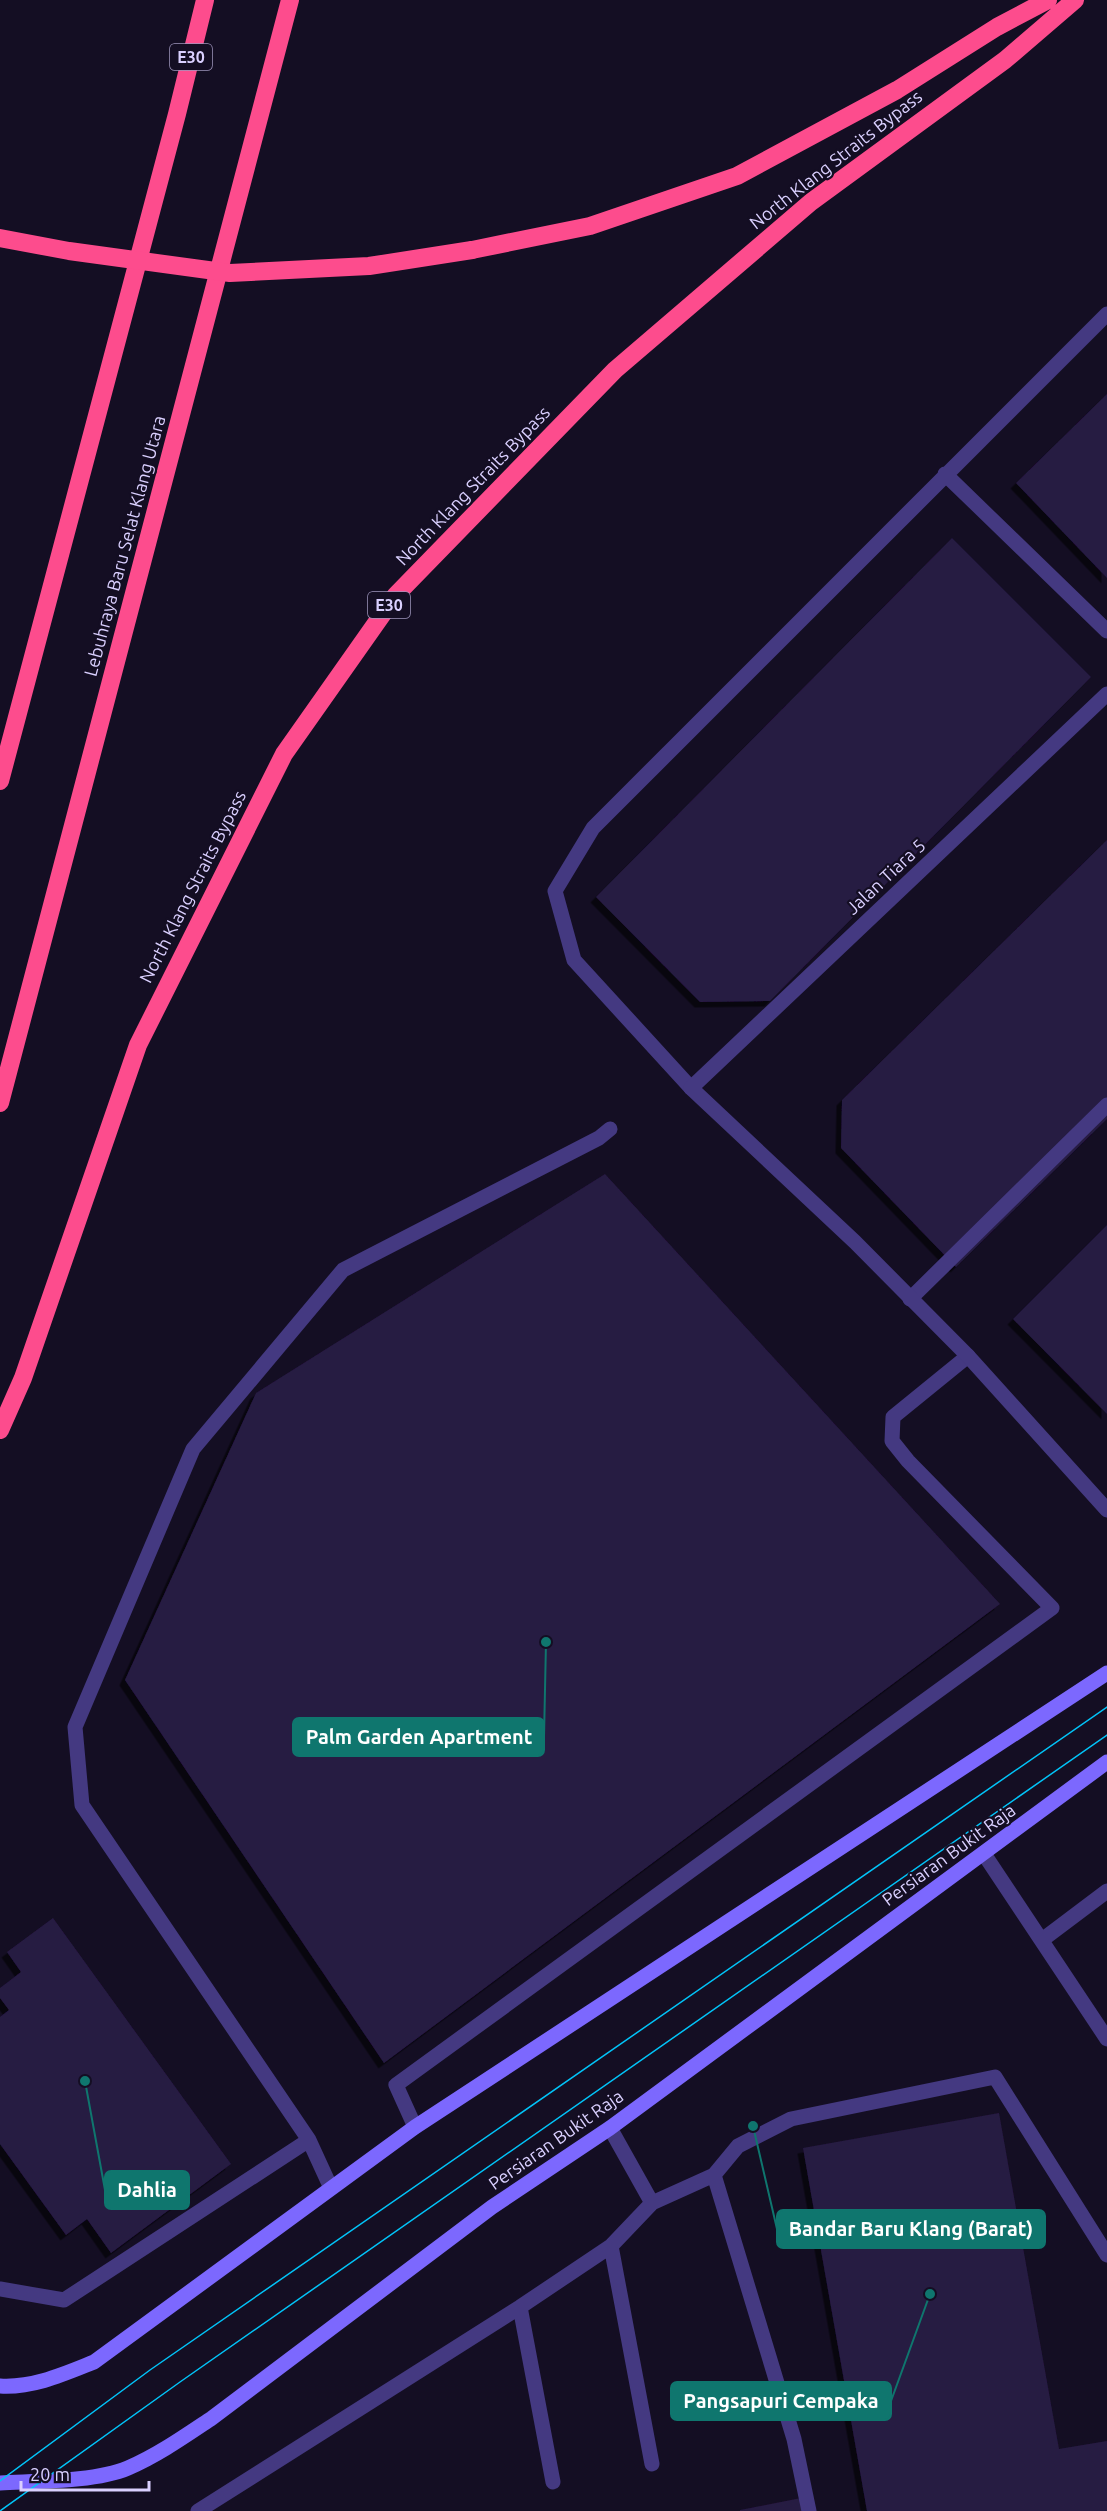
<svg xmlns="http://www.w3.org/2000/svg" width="1107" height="2511" font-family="Ubuntu,sans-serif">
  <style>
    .building { fill: #271a43; filter: url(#shadow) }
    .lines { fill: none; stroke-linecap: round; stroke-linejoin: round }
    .lane { stroke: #443981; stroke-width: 15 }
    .street { stroke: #443981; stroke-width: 15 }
    .secondary { stroke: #7c68fe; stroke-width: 15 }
    .highway { stroke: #fd4c8d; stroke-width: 18 }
    .tram { stroke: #02c4f8; stroke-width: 1.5 }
    .highway-bridge { stroke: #fd4c8d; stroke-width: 18 }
    .labels { text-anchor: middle; stroke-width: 4.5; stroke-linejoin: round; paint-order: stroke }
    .shield { fill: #140e23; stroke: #9f96bd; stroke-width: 1.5 }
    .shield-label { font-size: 16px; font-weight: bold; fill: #dad0ff }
    .street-label { font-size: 18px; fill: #dad0ff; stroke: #140e23 }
    .leader { fill: none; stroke: #0f766e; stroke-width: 2 }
    .callout-dot { fill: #0f766e; stroke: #140e23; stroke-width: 2 }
    .callout { fill: #0f766e; stroke: #0f766e; stroke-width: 2 }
    .callout-label { font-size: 20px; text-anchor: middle; font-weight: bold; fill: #fff }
  </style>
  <defs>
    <filter id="shadow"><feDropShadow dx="-5.5" dy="5.5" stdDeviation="0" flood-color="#0009"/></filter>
  </defs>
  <rect width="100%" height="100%" fill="#140e23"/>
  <path class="building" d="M1107 394V578L1016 483Z
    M952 538 1091 677 770 1001 700 1002 596 897Z
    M1107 840V1119L956 1267 841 1148 842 1100Z
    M605 1174 1000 1604 384 2063 125 1680 256 1393Z
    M1107 1225V1414L1013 1319Z
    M53 1918 231 2164 111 2253 87 2219 66 2235 0 2144V2017L9 2010 0 1998V1988L21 1972 7 1952Z
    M999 2113 1059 2449 1107 2441V2511H867L803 2148Z
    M801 2498 804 2511H740V2510Z"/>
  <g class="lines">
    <path class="lane" d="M945 474 1107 631
      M691 1088 574 960 555 891 593 828 1107 314
      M910 1299 1107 1105
      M415 2127 396 2085 1052 1608 908 1461 892 1441 893 1417 968 1356
      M610 2128 652 2203
      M714 2175 794 2439 809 2511
      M331 2188 309 2140 82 1805 75 1727 193 1449 343 1270 599 1138 610 1129
      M611 2246 652 2464
      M0 2289 64 2300 309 2140
      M520 2307 553 2482
      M198 2511 520 2307 611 2246 652 2203 714 2175 738 2146 791 2119 995 2077 1107 2255"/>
    <path class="street" d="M1107 694 691 1088 855 1242 968 1356 1107 1510
      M984 1854 1107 2039
      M1042 1940 1107 1891"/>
    <path class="secondary" d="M0 2386C33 2388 64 2374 94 2362L415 2127 1107 1673
      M0 2483C37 2481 95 2482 128 2468 158 2455 185 2436 212 2418L492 2207 610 2128 1107 1762"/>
    <path class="highway" d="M472 250 590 226 737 176 897 90 997 27 1048 0
      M0 781 177 114 205 0
      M0 1103 290 0
      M0 1430 23 1378 138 1045 284 754 396 595 615 370 811 202 1005 60 1075 0"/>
    <path class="tram" d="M0 2481 150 2370 1107 1707
      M0 2511 180 2382 1107 1735"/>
    <path class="highway-bridge" d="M0 238 69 251 230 273 369 266 472 250"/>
  </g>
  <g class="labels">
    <g class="shield">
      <rect x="170" y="44" width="42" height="26" rx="4.5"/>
      <rect x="368" y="592" width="42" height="26" rx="4.5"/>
    </g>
    <g class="shield-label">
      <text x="191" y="63">E30</text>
      <text x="389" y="611">E30</text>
    </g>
    <g class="street-label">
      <text transform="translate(836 160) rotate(-38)" y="6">North Klang Straits Bypass</text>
      <text transform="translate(473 486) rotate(-46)" y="6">North Klang Straits Bypass</text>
      <text transform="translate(125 546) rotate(-75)" y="6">Lebuhraya Baru Selat Klang Utara</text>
      <text transform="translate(886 877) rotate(-43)" y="6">Jalan Tiara 5</text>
      <text transform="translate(193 887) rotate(-63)" y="6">North Klang Straits Bypass</text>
      <text transform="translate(949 1855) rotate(-36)" y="6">Persiaran Bukit Raja</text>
      <text transform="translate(556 2140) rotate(-35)" y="6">Persiaran Bukit Raja</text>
    </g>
  </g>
  <path class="leader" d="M546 1642L544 1737M85 2081L105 2190M753 2126L777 2229M930 2294L891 2401"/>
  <g class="callout-dot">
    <circle cx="546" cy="1642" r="6"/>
    <circle cx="85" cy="2081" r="6"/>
    <circle cx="753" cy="2126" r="6"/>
    <circle cx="930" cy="2294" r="6"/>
  </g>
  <g class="callout">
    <rect x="293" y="1718" width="251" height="38" rx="6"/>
    <rect x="105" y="2171" width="84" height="38" rx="6"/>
    <rect x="777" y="2210" width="268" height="38" rx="6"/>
    <rect x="671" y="2382" width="220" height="38" rx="6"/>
  </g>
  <g class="callout-label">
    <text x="419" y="1744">Palm Garden Apartment</text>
    <text x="147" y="2197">Dahlia</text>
    <text x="911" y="2236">Bandar Baru Klang (Barat)</text>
    <text x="781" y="2408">Pangsapuri Cempaka</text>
  </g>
  <path d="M21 2481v9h128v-9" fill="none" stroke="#dad0ff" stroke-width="3"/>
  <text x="30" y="2481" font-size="18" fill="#dad0ff" stroke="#140e23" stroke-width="4.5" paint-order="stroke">20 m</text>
</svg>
